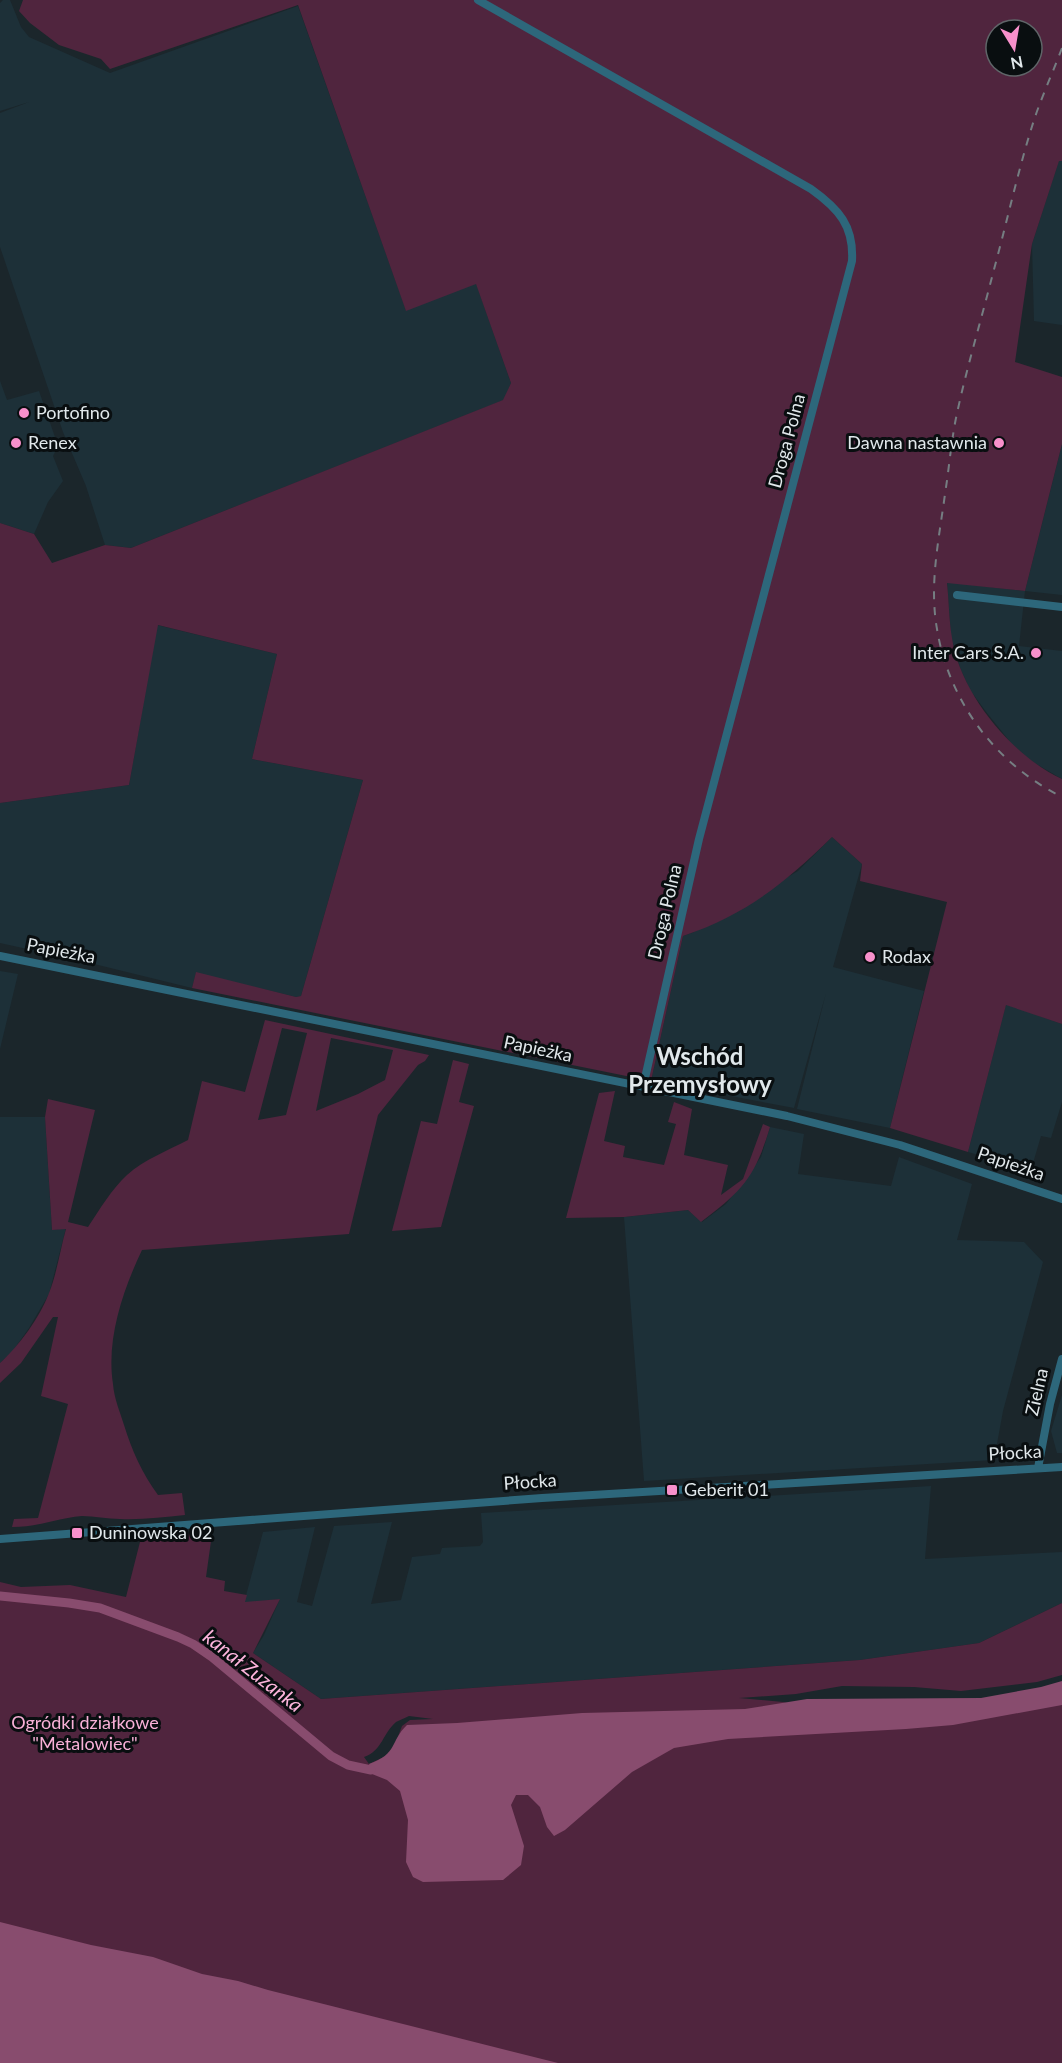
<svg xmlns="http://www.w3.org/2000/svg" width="1062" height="2063" font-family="Lato,sans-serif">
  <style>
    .built { fill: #1d3038 }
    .green { fill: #50253e; fill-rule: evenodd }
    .water { fill: #884c6e }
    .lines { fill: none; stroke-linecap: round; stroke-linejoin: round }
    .canal { stroke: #884c6e; stroke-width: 9 }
    .minor { stroke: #2d677b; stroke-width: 8 }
    .rail { stroke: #757e82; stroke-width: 2; stroke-dasharray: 8 8; stroke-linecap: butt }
    .poi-dot { fill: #f890cb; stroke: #090e10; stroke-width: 2 }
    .labels { text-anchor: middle; stroke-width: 6; stroke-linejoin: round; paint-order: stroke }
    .poi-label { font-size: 18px; fill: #e1e8eb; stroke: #090e10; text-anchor: start }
    .street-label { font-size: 18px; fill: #e1e8eb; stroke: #090e10 }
    .park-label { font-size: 18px; fill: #f8b0d7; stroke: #090e10 }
    .water-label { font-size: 20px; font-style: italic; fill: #fdb4dc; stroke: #090e10 }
    .district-label { font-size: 24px; font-weight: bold; fill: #e1e8eb; stroke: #090e10 }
  </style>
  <rect width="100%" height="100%" fill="#1b262b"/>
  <path class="built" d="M3 0H10L21 27 29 37 110 73 298 6 406 310 476 283 511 383 504 400 131 548 105 545 86 486 63 432 0 247V113L29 102 0 111V3Z
    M1059 160 1062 161V325L1034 321 1032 244Z
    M0 381 7 400 39 391 56 440 57 448 53 456 63 481 48 502 34 534 0 523Z
    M1062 444V595L1025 591 1019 646 1062 651V779L1031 761 1011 743 987 713 970 690 960 668 951 637 947 582 1025 591Z
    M157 625 277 654 252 759 363 780 301 996 296 997 196 973 192 988 82 961 0 943V803L129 785Z
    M832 837 862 864 833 967 924 991 890 1128 797 1109 826 993 794 1108 651 1081 683 936 694 932 798 871Z
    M0 971 18 974 0 1049Z
    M1006 1004 1062 1024V1102L1051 1138 1041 1136 1031 1170 968 1152Z
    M0 1117H45L52 1230 66 1228 49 1294 29 1328 12 1352 0 1363Z
    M770 1127 804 1134 798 1174 891 1186 899 1157 972 1184 957 1240 1024 1242 1043 1262 1003 1411 994 1460 644 1481 624 1217 688 1210 702 1222 726 1204 761 1157Z
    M1062 1395V1453H1057L1051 1431Z
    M931 1486 925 1559 1062 1552V1603L979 1643 860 1660 321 1699 253 1653 264 1635 280 1599 244 1603 263 1532 315 1527 297 1602 312 1606 334 1526 392 1522 371 1604 401 1600 412 1557 440 1554 442 1548 480 1546 483 1542 481 1513Z"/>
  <path class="green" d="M23 0H1062V161H1059L1032 244 1015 362 1062 377V444L1025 591 947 583C949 601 949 620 952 638 960 693 1012 756 1062 779V1024L1006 1005 968 1152 890 1128 947 902 860 881 862 864 832 837C785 883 747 914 683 936L651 1081 192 988 196 972 296 997 301 996 363 780 252 759 277 654 158 625 129 785 0 803V523L34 534 52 563 105 545 131 548 503 400 511 383 476 284 406 311 298 5 110 69 101 59 59 45 30 23 19 11ZM996 30H1032V66H996Z
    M265 1020 429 1055 425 1061 418 1065 378 1115 349 1234 142 1250C123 1290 106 1339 113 1384 114 1398 120 1412 124 1425 132 1451 142 1473 158 1495L182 1493 185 1515C163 1517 142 1520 120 1519 107 1519 94 1516 82 1516 57 1518 39 1527 12 1527L14 1519 38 1518 68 1404 41 1396 58 1317H53L21 1363 0 1383V1363C19 1346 40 1317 49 1293 57 1273 60 1250 66 1229L52 1230 45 1117 48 1099 95 1110 68 1222 88 1227C100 1209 111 1190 127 1175 145 1159 167 1151 188 1140L202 1081 245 1092ZM282 1028 307 1033 286 1115 258 1120ZM331 1038 393 1050 385 1080 358 1094 316 1111Z
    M453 1060 469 1064 459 1102 474 1106 441 1227 392 1231 421 1121 437 1124Z
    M615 1091 604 1141 625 1146 623 1157 664 1165 676 1124 668 1122 674 1102 692 1109 684 1155 728 1165 721 1195 743 1179 763 1124 770 1127C755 1177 743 1190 701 1222L688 1210 624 1217 566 1218 599 1093Z
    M206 1533 212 1534 206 1577 225 1581 224 1591 247 1595 245 1602 280 1599 253 1653 321 1699 860 1660 979 1643 1062 1603V1675L1037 1682 961 1691 914 1687 842 1686 796 1694 739 1698 783 1702 796 1705H951L1062 1686V2063H0V1582L21 1587 70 1585 126 1597 141 1538 173 1534ZM409 1716 433 1719 410 1720 402 1726 394 1747 386 1756 369 1764 364 1757C382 1751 383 1733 396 1722 400 1720 405 1718 409 1716Z"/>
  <path class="water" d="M1062 1681V1705L953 1725 906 1729 728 1739 674 1748 632 1772 565 1830 554 1836 547 1827 540 1807 528 1795H516L511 1805 524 1846 521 1865 503 1880 423 1882 413 1877 406 1862 408 1820 400 1791 387 1780 372 1774 369 1764C398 1754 390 1741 407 1725L457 1723 582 1713 745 1709 807 1699 981 1698 1041 1687Z
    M0 1922 91 1945 153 1957 202 1974 238 1981 268 1990 558 2063H0Z"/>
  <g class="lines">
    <path class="canal" d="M0 1596 69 1603 100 1608 178 1637 193 1644 212 1657 331 1756 348 1765 371 1770"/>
    <path class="minor" d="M478 0 811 189C839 209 854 226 852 261L699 839 643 1087
      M957 595 1062 607
      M0 956 787 1116 900 1145 1062 1199
      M1038 1468 1050 1404 1062 1359
      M0 1539 542 1498 1062 1467"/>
    <path class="rail" d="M1062 48C1053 72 1042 96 1034 120 1018 170 1007 222 993 273 981 321 966 370 956 418 951 443 949 469 945 494 939 539 929 584 937 629 949 702 996 764 1062 797"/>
  </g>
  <g class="poi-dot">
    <circle cx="24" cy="413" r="6"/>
    <circle cx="16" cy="443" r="6"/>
    <circle cx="999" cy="443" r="6"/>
    <circle cx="1036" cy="653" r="6"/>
    <circle cx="870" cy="957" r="6"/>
    <rect x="666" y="1484" width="12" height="12" rx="3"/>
    <rect x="71" y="1527" width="12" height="12" rx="3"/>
  </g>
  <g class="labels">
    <g class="poi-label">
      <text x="36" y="419">Portofino</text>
      <text x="28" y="449">Renex</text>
      <text x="987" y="449" text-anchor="end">Dawna nastawnia</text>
      <text x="1024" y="659" text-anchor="end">Inter Cars S.A.</text>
      <text x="882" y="963">Rodax</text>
      <text x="684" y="1496">Geberit 01</text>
      <text x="89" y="1539">Duninowska 02</text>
    </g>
    <g class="street-label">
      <text transform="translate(787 441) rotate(-75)" y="6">Droga Polna</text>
      <text transform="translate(665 912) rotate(-77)" y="6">Droga Polna</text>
      <text transform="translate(61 951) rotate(11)" y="6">Papieżka</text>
      <text transform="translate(538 1049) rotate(12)" y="6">Papieżka</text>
      <text transform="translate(1011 1164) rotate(19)" y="6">Papieżka</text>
      <text transform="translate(1037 1392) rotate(-77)" y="6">Zielna</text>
      <text transform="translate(1015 1453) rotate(-3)" y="6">Płocka</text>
      <text transform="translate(530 1482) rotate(-4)" y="6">Płocka</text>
    </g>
    <g class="park-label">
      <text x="85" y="1729">Ogródki działkowe<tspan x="85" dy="21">"Metalowiec"</tspan></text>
    </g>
    <g class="water-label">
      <text transform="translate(253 1671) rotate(38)" y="7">kanał Zuzanka</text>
    </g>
    <g class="district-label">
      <text x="700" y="1065">Wschód<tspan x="700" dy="28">Przemysłowy</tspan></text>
    </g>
  </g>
  <g transform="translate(1014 48) rotate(169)"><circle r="28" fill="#090e10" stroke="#5f6568" stroke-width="1.5"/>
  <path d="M0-4.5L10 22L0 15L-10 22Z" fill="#f890cb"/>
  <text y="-9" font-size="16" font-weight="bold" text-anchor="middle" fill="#e1e8eb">N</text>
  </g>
</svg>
